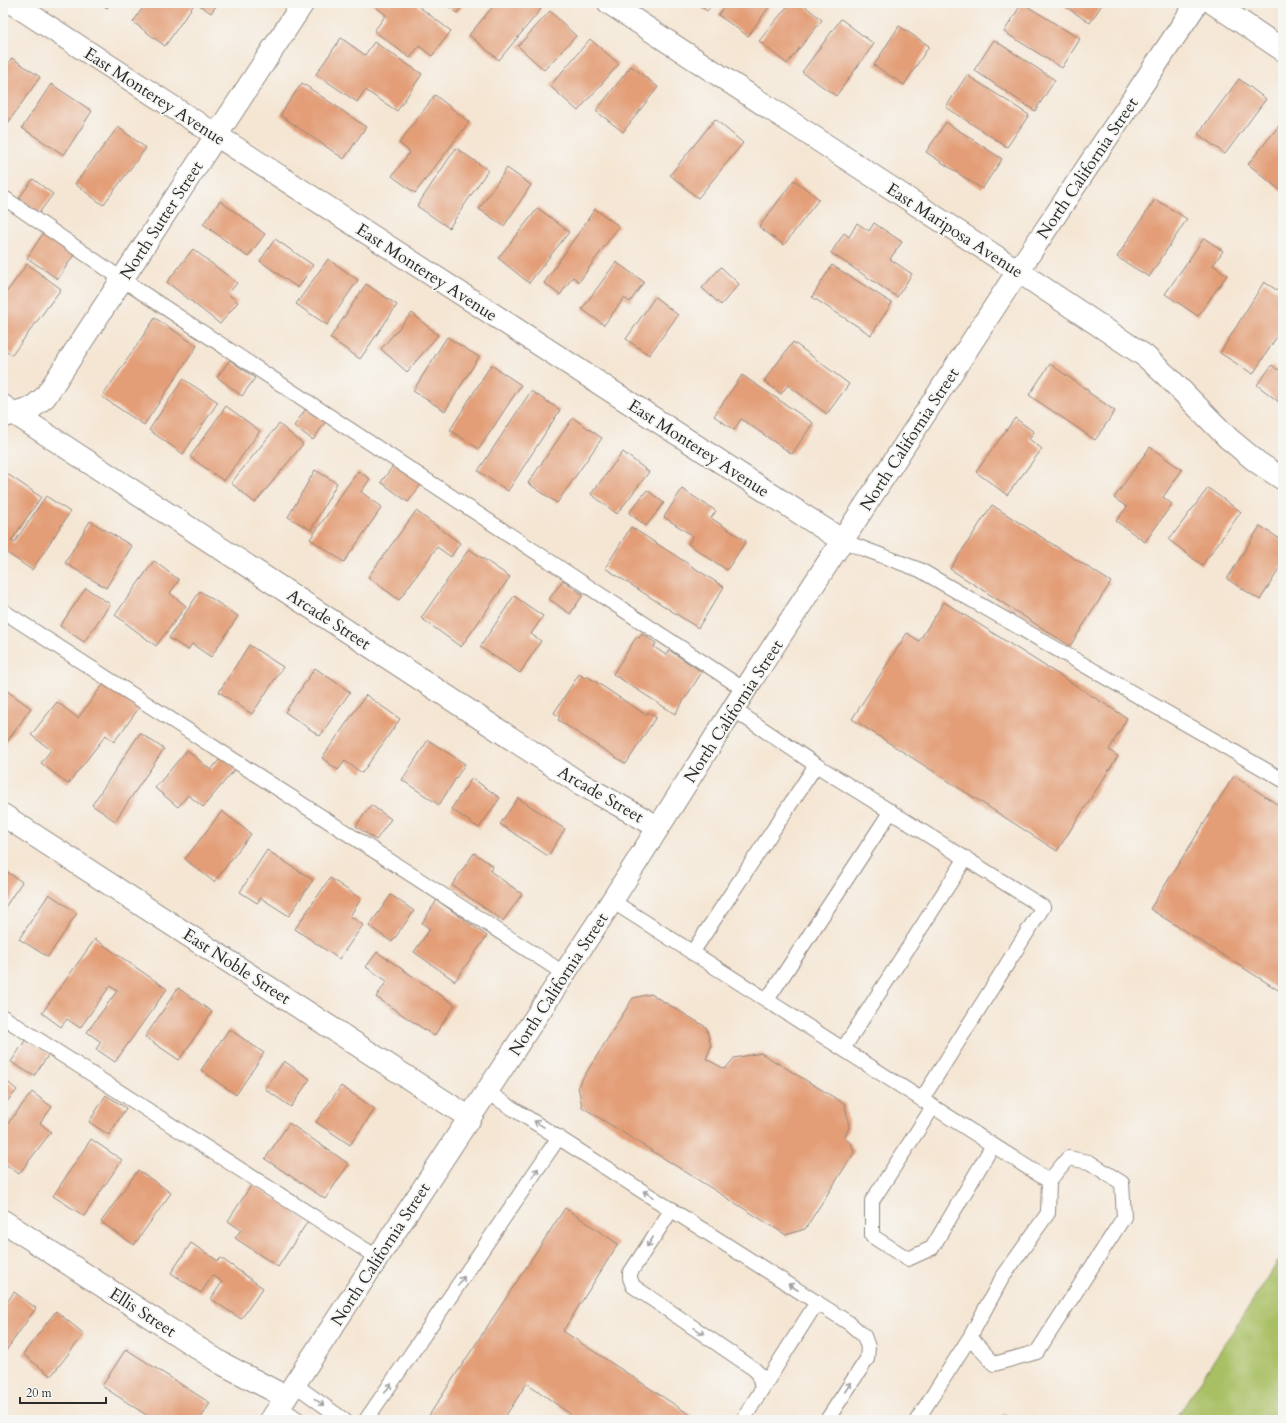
<svg xmlns="http://www.w3.org/2000/svg" width="1286" height="1423" font-family="Cardo,serif">
  <style>
    .green { fill: #a9bf64; stroke: #6a7548 }
    .building { fill: #e39e77 }
    .lines { fill: none; stroke-linecap: round; stroke-linejoin: round }
    .service-casing { stroke: #908880; stroke-width: 16 }
    .minor-casing { stroke: #908880; stroke-width: 24 }
    .tertiary-casing { stroke: #908880; stroke-width: 24 }
    .service { stroke: #fff; stroke-width: 14 }
    .minor { stroke: #fff; stroke-width: 22 }
    .tertiary { stroke: #fff; stroke-width: 22 }
    .oneway { stroke: #a0a0a0 }
    .labels { text-anchor: middle; stroke-width: 3.5; stroke-linejoin: round; paint-order: stroke }
    .street-label { font-size: 17px; fill: #2b2b2b; stroke: #f6f6f2 }
  </style>
  <rect width="100%" height="100%" fill="#f6f6f2"/>
  <filter id="ink" filterUnits="userSpaceOnUse"><feTurbulence type="fractalNoise" baseFrequency=".025" numOctaves="2"/><feDisplacementMap in="SourceGraphic" scale="8" xChannelSelector="R" yChannelSelector="G"/><feConvolveMatrix kernelMatrix="1 2 1 2 8 2 1 2 1" color-interpolation-filters="sRGB"/></filter>
  <filter id="wash" filterUnits="userSpaceOnUse"><feTurbulence type="fractalNoise" baseFrequency=".012" numOctaves="4" result="noise"/><feDisplacementMap in="SourceGraphic" scale="16" xChannelSelector="R" yChannelSelector="G"/><feGaussianBlur stdDeviation="0.9" result="paint"/><feColorMatrix in="noise" values="0 0 0 0 0 0 0 0 0 0 0 0 0 0 0 0 0 1.4 0 .05"/><feComposite in="paint" operator="in"/></filter>
  <g filter="url(#wash)">
    <rect width="100%" height="100%" fill="#f5e6d4"/>
    <path class="green" d="M1283 1254V1420H1175Z"/>
    <g id="blocks">
      <path class="building" d="M100 3H111L107 8Z
        M146 3H195L165 46 133 22Z
        M196 3H218L211 13Z
        M371 3H420L418 6 451 31 432 56 419 46 410 58 374 31 386 15Z
        M444 3H465L457 13Z
        M496 3H534L541 9 499 60 469 35Z
        M696 3H713L707 11Z
        M727 3H772L748 36 718 15Z
        M790 3H801L822 20 787 64 759 41Z
        M1022 3 1080 39 1062 68 1004 32Z
        M1060 3H1103L1090 23Z
        M550 11 576 36 544 70 518 46Z
        M841 19 874 44 836 96 802 72Z
        M899 26 929 46 904 85 874 65Z
        M341 38 365 55 374 42 422 74 397 111 365 90 357 102 316 74Z
        M590 39 619 64 578 111 550 86Z
        M994 40 1055 80 1035 111 974 70Z
        M12 58 40 77 3 130V70Z
        M631 66 658 87 623 132 596 111Z
        M967 75 1029 115 1007 147 946 107Z
        M1239 79 1266 99 1225 154 1198 134Z
        M302 83 366 127 344 159 280 115Z
        M51 84 92 111 64 155 22 128Z
        M435 95 469 122 415 193 392 176 410 152 399 143Z
        M715 119 743 143 698 198 670 175Z
        M1283 121V189L1281 191 1248 164Z
        M946 122 1002 159 982 189 926 152Z
        M118 127 146 148 103 205 75 184Z
        M456 148 488 170 449 228 417 206Z
        M507 168 531 185 504 226 479 209Z
        M33 179 53 194 39 213 19 198Z
        M794 180 819 199 784 245 759 227Z
        M1155 199 1187 219 1149 277 1117 257Z
        M220 201 265 234 248 257 203 224Z
        M538 208 569 232 529 283 498 258Z
        M595 209 619 226 579 282 573 277 560 295 544 283Z
        M857 223 869 231 874 223 902 242 890 259 912 274 897 297 831 253 844 233 849 237Z
        M44 232 75 253 58 279 27 258Z
        M1204 238 1223 251 1213 265 1227 275 1198 316 1165 294Z
        M275 239 313 265 298 288 260 261Z
        M193 249 237 283 228 294 238 302 220 324 167 282Z
        M328 259 358 280 327 325 296 304Z
        M616 262 644 282 630 302 624 298 604 325 582 309Z
        M27 264 61 289 12 355 3 348V297Z
        M832 265 892 303 871 335 812 297Z
        M721 267 739 284 721 305 702 288Z
        M1264 282 1283 294V327L1253 374 1220 353Z
        M366 284 397 305 360 359 330 338Z
        M655 297 678 315 649 355 626 339Z
        M412 313 438 335 407 372 381 349Z
        M155 318 197 346 144 425 102 397Z
        M447 337 479 357 445 411 413 391Z
        M793 342 849 384 827 414 788 385 781 394 764 381Z
        M230 360 255 378 242 396 217 377Z
        M1050 364 1089 391 1088 392 1115 411 1095 440 1029 395Z
        M1283 364V405L1257 385 1272 365 1278 370Z
        M491 365 521 385 479 449 450 430Z
        M742 375 813 423 792 454 741 419 734 430 714 416Z
        M183 379 218 402 183 454 149 430Z
        M531 391 560 410 508 491 478 471Z
        M309 404 328 418 313 440 294 426Z
        M226 406 260 431 224 481 190 457Z
        M573 418 602 438 557 503 528 483Z
        M1015 418 1034 432 1029 439 1042 449 1007 495 976 472Z
        M279 424 303 444 255 503 231 483Z
        M1150 447 1182 470 1163 497 1172 504 1145 542 1116 521 1127 507 1114 498Z
        M623 452 649 472 617 514 591 494Z
        M396 462 423 482 408 502 381 482Z
        M315 470 337 483 311 530 288 517Z
        M3 471 41 497 11 541 14 543 46 496 70 512 32 570 3 550Z
        M358 471 370 479 361 492 382 507 344 562 310 539Z
        M1208 488 1241 512 1202 565 1169 540Z
        M682 489 716 511 711 518 746 541 727 570 688 544 693 536 664 517Z
        M647 490 664 503 646 526 629 513Z
        M992 505 1111 582 1070 646 950 569Z
        M416 511 460 543 451 557 437 547 399 600 368 577Z
        M90 521 132 546 106 588 65 563Z
        M1260 526 1283 541V563L1260 600 1227 579Z
        M631 527 724 587 698 628 605 568Z
        M469 549 510 577 461 647 421 618Z
        M154 561 179 580 170 593 186 606 156 646 115 615Z
        M563 580 583 595 570 614 549 599Z
        M86 588 110 604 84 642 60 626Z
        M200 591 238 616 211 657 192 644 188 650 169 638Z
        M514 596 543 616 531 634 541 641 520 673 480 647Z
        M944 602 1127 718 1109 750 1118 756 1057 851 852 719 907 633 919 641Z
        M642 634 656 643 654 647 666 655 669 650 702 672 675 714 613 674 637 636 639 638Z
        M249 645 283 667 252 714 219 692Z
        M315 668 350 692 320 736 285 712Z
        M579 674 585 678 587 676 646 715 648 712 656 717 626 764 558 720 560 717 554 713Z
        M105 682 139 708 114 742 106 735 68 784 41 763 51 750 31 735 57 702 78 718Z
        M3 688 31 708 4 746 3 745Z
        M366 695 400 719 362 773 345 761 338 770 322 758Z
        M140 733 164 749 115 821 92 805Z
        M428 740 465 764 439 805 402 780Z
        M187 750 211 770 222 756 236 768 203 807 188 795 178 807 155 788Z
        M1234 776 1283 808V993L1150 909Z
        M472 778 500 798 479 828 451 809Z
        M518 798 565 829 548 856 500 824Z
        M371 805 391 819 376 840 356 826Z
        M222 811 251 834 214 882 185 859Z
        M267 850 313 880 289 916 261 898 257 903 240 892Z
        M474 853 493 866 490 871 522 894 503 921 452 885Z
        M3 869 22 882 3 910Z
        M330 878 361 899 350 916 363 925 339 959 295 929Z
        M49 894 77 913 48 957 19 939Z
        M391 895 414 911 392 942 369 926Z
        M437 900 487 936 455 981 414 952 430 929 422 923Z
        M95 939 167 989 115 1062 96 1049 101 1042 87 1032 117 991 110 986 80 1028 67 1019 61 1027 42 1013Z
        M377 952 455 1005 434 1036 376 997 387 981 366 967Z
        M178 988 212 1012 179 1060 145 1037Z
        M651 994 706 1027 711 1046 706 1059 725 1069 734 1058 761 1053 845 1104 849 1127 844 1138 851 1143 854 1153 805 1229 786 1235 582 1107 578 1086 633 998Z
        M229 1029 264 1053 236 1095 201 1070Z
        M26 1039 49 1054 34 1076 11 1062Z
        M284 1061 310 1079 291 1107 265 1089Z
        M3 1078 17 1090 3 1106Z
        M341 1086 375 1109 350 1145 316 1122Z
        M32 1092 52 1107 40 1123 51 1132 19 1174 3 1162V1130Z
        M106 1095 126 1108 109 1135 89 1122Z
        M289 1123 349 1164 325 1199 265 1159Z
        M91 1139 122 1160 84 1216 53 1196Z
        M138 1170 171 1193 134 1245 101 1222Z
        M252 1184 308 1221 278 1267 235 1238 241 1230 228 1221Z
        M565 1208 618 1244 563 1331 698 1420H566L570 1414 527 1383 503 1420H426Z
        M191 1243 218 1261 221 1258 263 1288 241 1319 211 1299 222 1282 213 1275 201 1293 171 1273Z
        M14 1292 36 1308 3 1355V1308Z
        M56 1311 84 1334 51 1376 23 1354Z
        M126 1349 210 1403 200 1420H154L102 1386Z
        M1004 1413 1015 1420H999Z"/>
    </g>
  </g>
  <g filter="url(#ink)">
    <use href="#blocks" fill-opacity="0" stroke="#908880" stroke-width="1"/>
    <g class="lines">
      <g class="service-casing">
        <path id="service" d="M3 197 123 280 745 690
          M843 541 920 570 1283 780
          M3 611 565 974
          M733 709 816 765
          M612 901 1049 1181
          M692 953 816 765 1043 907 922 1099
          M767 1000 891 811
          M3 1017 378 1258
          M843 1049 966 858
          M487 1092 849 1323 864 1336 868 1347 867 1359 827 1420
          M933 1107 872 1201V1236L908 1259 932 1248 993 1145
          M1068 1158 1089 1162 1122 1183 1124 1217 1037 1352 994 1364 970 1337 1002 1278 1048 1213 1049 1181Z
          M672 1209 630 1273V1278L633 1286 754 1369 759 1374 762 1389 743 1420
          M294 1384 344 1420
          M762 1389 817 1302
          M280 1407 299 1420
          M366 1420 559 1137
          M917 1420 970 1337"/>
      </g>
      <g class="minor-casing">
        <path id="minor" d="M12 3 843 541
          M609 3 1018 271 1145 356 1170 379 1228 438 1257 462 1283 479
          M1213 3 1283 50
          M3 406 581 784 658 827
          M5 416 33 407 45 397 303 3
          M3 815 470 1118
          M3 1221 221 1363 286 1397"/>
      </g>
      <g class="tertiary-casing">
        <path id="tertiary" d="M271 1420 612 901 745 690 1018 271 1197 3"/>
      </g>
      <use href="#service" class="service"/>
      <use href="#minor" class="minor"/>
      <use href="#tertiary" class="tertiary"/>
    </g>
    <defs><path id="oneway-shaft" d="M-6 0H5M1.5-3L5.5 0L1.5 3" fill="none" stroke-width="1.6" stroke-linecap="round" stroke-linejoin="round"/></defs>
    <g class="oneway">
      <use href="#oneway-shaft" transform="translate(539 1124) rotate(-148)"/>
      <use href="#oneway-shaft" transform="translate(535 1173) rotate(-56)"/>
      <use href="#oneway-shaft" transform="translate(648 1194) rotate(-147)"/>
      <use href="#oneway-shaft" transform="translate(650 1242) rotate(123)"/>
      <use href="#oneway-shaft" transform="translate(461 1281) rotate(-56)"/>
      <use href="#oneway-shaft" transform="translate(793 1287) rotate(-147)"/>
      <use href="#oneway-shaft" transform="translate(699 1331) rotate(34)"/>
      <use href="#oneway-shaft" transform="translate(848 1387) rotate(-57)"/>
      <use href="#oneway-shaft" transform="translate(388 1388) rotate(-56)"/>
      <use href="#oneway-shaft" transform="translate(319 1402) rotate(36)"/>
    </g>
  </g>
  <g class="labels">
    <g class="street-label">
      <text transform="translate(155 96) rotate(33)" y="6">East Monterey Avenue</text>
      <text transform="translate(1087 168) rotate(-56)" y="6">North California Street</text>
      <text transform="translate(161 220) rotate(-57)" y="6">North Sutter Street</text>
      <text transform="translate(955 230) rotate(33)" y="6">East Mariposa Avenue</text>
      <text transform="translate(427 272) rotate(33)" y="6">East Monterey Avenue</text>
      <text transform="translate(909 439) rotate(-57)" y="6">North California Street</text>
      <text transform="translate(699 448) rotate(33)" y="6">East Monterey Avenue</text>
      <text transform="translate(329 619) rotate(33)" y="6">Arcade Street</text>
      <text transform="translate(733 711) rotate(-57)" y="6">North California Street</text>
      <text transform="translate(601 794) rotate(30)" y="6">Arcade Street</text>
      <text transform="translate(237 966) rotate(33)" y="6">East Noble Street</text>
      <text transform="translate(558 984) rotate(-57)" y="6">North California Street</text>
      <text transform="translate(380 1254) rotate(-57)" y="6">North California Street</text>
      <text transform="translate(143 1312) rotate(33)" y="6">Ellis Street</text>
    </g>
  </g>
  <rect width="1286" height="1423" fill="none" stroke="#f6f6f2" stroke-width="16"/>
  <path d="M20 1397v6h86v-6" fill="none" stroke="#2b2b2b" stroke-width="2"/>
  <text x="26" y="1397" font-size="12" fill="#2b2b2b" stroke="#f6f6f2" stroke-width="3" paint-order="stroke">20 m</text>
</svg>
